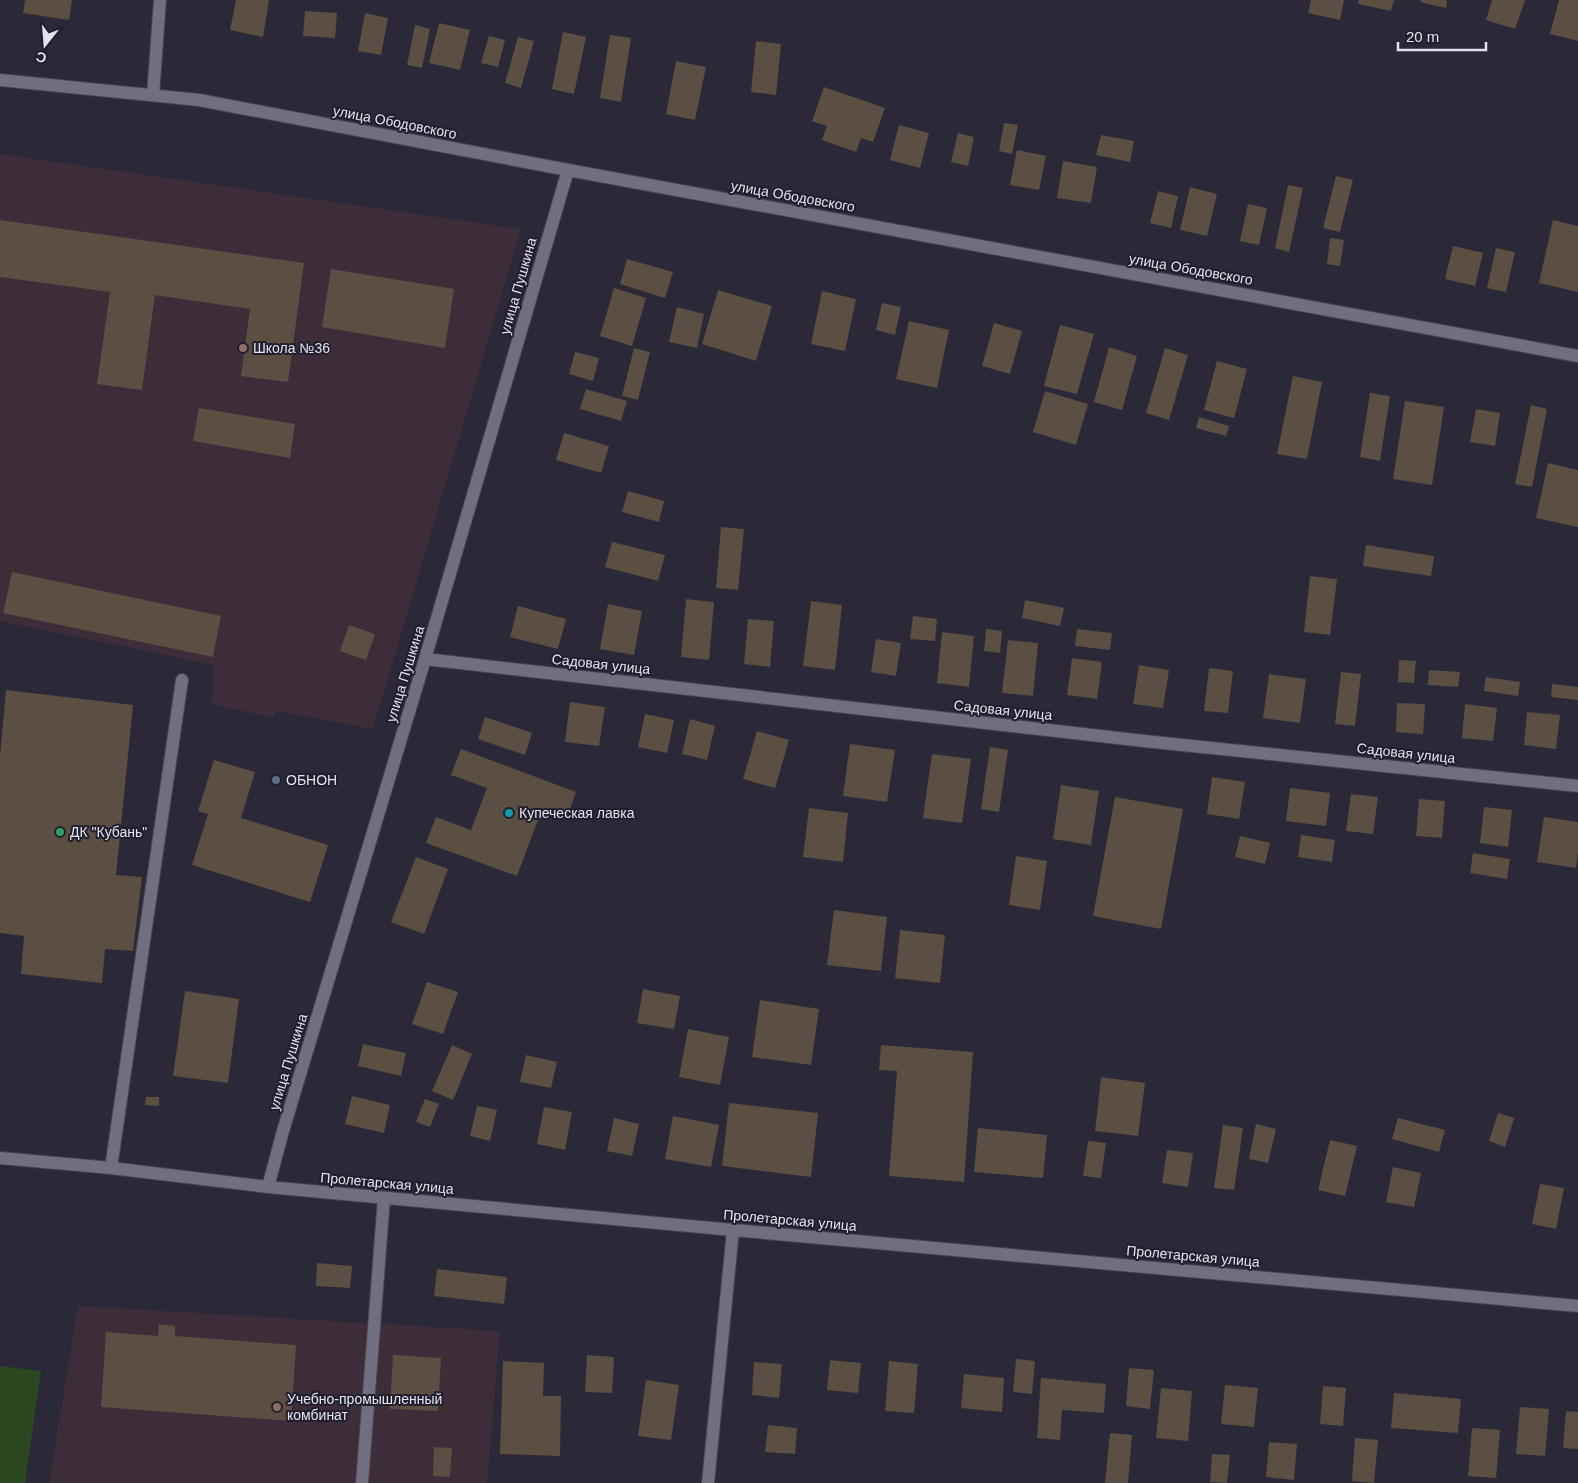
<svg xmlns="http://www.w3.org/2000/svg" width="1578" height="1483" font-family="Helvetica,sans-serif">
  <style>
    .education { fill: #3d2d38 }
    .green { fill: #2b4820 }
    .building { fill: #5b4e43 }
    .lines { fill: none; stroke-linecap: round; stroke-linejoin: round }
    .minor-casing { stroke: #464450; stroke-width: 14 }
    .minor { stroke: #716f7f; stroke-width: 12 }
    .education-dot { fill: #8d6e63; stroke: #211f2d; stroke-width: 2 }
    .service-dot { fill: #5c6f8a; stroke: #211f2d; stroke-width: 2 }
    .culture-dot { fill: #0f9aa8; stroke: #211f2d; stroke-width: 2 }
    .leisure-dot { fill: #2e9e5b; stroke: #211f2d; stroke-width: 2 }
    .labels { text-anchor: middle; stroke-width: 4; stroke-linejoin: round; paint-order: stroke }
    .street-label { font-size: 14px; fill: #e4e3ed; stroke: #211f2d }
    .poi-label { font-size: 14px; fill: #e4e3ed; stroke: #211f2d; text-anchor: start }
  </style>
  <rect width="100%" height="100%" fill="#2b2937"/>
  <path class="education" d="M0 154 521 229 373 729 276 711 274 718 212 704 214 665 0 621Z
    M78 1306 500 1331 487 1483H49Z"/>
  <path class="green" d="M0 1366 41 1371 25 1483H0Z"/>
  <path class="building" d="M25 0H72L69 20 23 13Z
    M236 0H269L263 37 230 30Z
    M1311 0H1344L1340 20 1308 13Z
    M1359 0H1394L1391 11 1358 4Z
    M1421 0H1447L1446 8 1420 2Z
    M1492 0H1525L1515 29 1486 20Z
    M1559 0H1578V41L1550 34Z
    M305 11 337 13 335 38 303 36Z
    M365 13 388 18 381 55 358 51Z
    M439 23 470 30 460 70 429 63Z
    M415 25 430 29 422 68 407 65Z
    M563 32 586 37 574 94 552 89Z
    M610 35 631 38 621 102 600 98Z
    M489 36 505 40 498 67 481 63Z
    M518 37 534 41 521 88 505 83Z
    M756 41 781 44 776 95 751 92Z
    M676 61 706 67 695 120 666 114Z
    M824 87 885 108 873 142 861 138 856 152 822 140 827 126 812 121Z
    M1004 123 1018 125 1012 154 999 151Z
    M899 125 929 133 920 168 890 160Z
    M958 133 974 137 968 166 951 162Z
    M1101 135 1134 141 1130 162 1096 155Z
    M1017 150 1046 156 1039 190 1010 185Z
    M1063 161 1097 167 1091 203 1057 198Z
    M1336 176 1353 180 1340 232 1323 228Z
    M1288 185 1303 188 1289 252 1275 248Z
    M1190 187 1217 194 1207 236 1180 230Z
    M1158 191 1178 196 1171 228 1150 223Z
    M1248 204 1267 208 1259 245 1240 241Z
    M0 220 304 263 288 382 241 376 250 309 155 295 142 390 97 384 110 292 0 277Z
    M1553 220 1578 226V292L1539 283Z
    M1330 238 1344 240 1340 266 1327 264Z
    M1453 246 1483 253 1475 286 1445 279Z
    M1496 248 1515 252 1506 292 1487 288Z
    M627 259 673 272 665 298 620 284Z
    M331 269 454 289 445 348 322 327Z
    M614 288 646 298 632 346 600 336Z
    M718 290 772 306 756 361 702 344Z
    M822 291 856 299 845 351 811 344Z
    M882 303 901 307 895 335 876 330Z
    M677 307 704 314 697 348 669 342Z
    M909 321 949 330 937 388 896 379Z
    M994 323 1022 331 1010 374 982 366Z
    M1060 325 1094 334 1077 394 1044 386Z
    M1109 347 1137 356 1122 410 1094 402Z
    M634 348 650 352 638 400 622 396Z
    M1165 348 1188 355 1169 420 1146 413Z
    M575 352 599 358 593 381 569 374Z
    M1217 361 1247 369 1234 418 1204 410Z
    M1293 376 1322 382 1307 459 1277 454Z
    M586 389 627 401 621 421 580 409Z
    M1045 391 1088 404 1076 445 1033 432Z
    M1370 393 1390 396 1380 461 1360 457Z
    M1405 401 1444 407 1432 485 1393 479Z
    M1531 405 1547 409 1532 487 1515 484Z
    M199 408 295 424 290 458 193 441Z
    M1476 409 1500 413 1495 446 1470 442Z
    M1199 417 1229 426 1226 436 1196 428Z
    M564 433 609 446 601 473 556 460Z
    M1548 463 1578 470V527L1536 518Z
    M628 491 664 501 659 522 622 512Z
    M721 527 744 529 738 590 716 588Z
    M612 542 665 555 658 581 605 567Z
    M1366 545 1434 556 1431 576 1363 566Z
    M12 572 221 616 213 657 3 613Z
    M1310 576 1337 579 1330 635 1304 632Z
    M686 599 714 602 709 660 681 657Z
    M1025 600 1064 608 1060 626 1022 618Z
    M811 601 842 605 835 670 803 666Z
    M608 604 642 611 634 655 600 649Z
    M518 606 566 619 558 649 510 637Z
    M913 616 937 619 935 641 910 639Z
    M748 619 774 621 770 667 744 664Z
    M349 625 375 634 366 660 340 651Z
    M986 629 1002 631 1000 653 984 651Z
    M1077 629 1112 633 1110 650 1075 646Z
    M942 632 974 636 969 687 937 683Z
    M876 639 901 643 896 676 871 672Z
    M1008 640 1038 643 1033 696 1002 693Z
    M1072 658 1102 662 1097 699 1067 695Z
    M1399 660 1416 661 1414 683 1398 682Z
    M1139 665 1169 670 1163 708 1133 704Z
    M1209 668 1233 671 1228 713 1204 711Z
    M1429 670 1460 672 1458 687 1428 685Z
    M1341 672 1361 674 1355 726 1335 724Z
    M1269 674 1306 679 1300 723 1263 718Z
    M1486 677 1520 682 1518 696 1484 691Z
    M1552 684 1578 687V700L1551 697Z
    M6 690 133 705 116 875 142 877 133 951 105 949 102 983 21 974 24 936 0 933V756Z
    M570 702 605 707 599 746 565 742Z
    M1397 703 1425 704 1423 734 1396 732Z
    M1465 704 1497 708 1493 741 1462 738Z
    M1527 712 1560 715 1556 749 1524 745Z
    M645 714 674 720 667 753 638 747Z
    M485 717 532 733 525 755 478 739Z
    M690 719 715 726 707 760 682 754Z
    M757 731 789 740 775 788 743 779Z
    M850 744 895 750 887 802 843 796Z
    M990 747 1008 750 999 812 981 809Z
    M461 749 576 792 567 817 542 809 517 876 426 843 436 817 471 830 487 788 451 775Z
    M932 754 971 759 962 823 923 818Z
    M214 760 255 772 241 818 328 845 310 902 192 865 208 814 198 811Z
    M1212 777 1245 782 1239 819 1207 814Z
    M1061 785 1099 791 1091 845 1053 839Z
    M1290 788 1330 793 1326 826 1286 821Z
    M1351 794 1378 797 1373 834 1346 831Z
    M1115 797 1183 809 1161 929 1093 916Z
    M1419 799 1445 801 1442 838 1416 836Z
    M1484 807 1512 810 1508 847 1480 843Z
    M809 808 848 813 843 862 803 857Z
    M1544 817 1578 822V852L1576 868 1537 862Z
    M1301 835 1335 840 1332 862 1298 857Z
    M1240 836 1270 843 1265 864 1235 857Z
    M1473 853 1510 859 1507 879 1470 873Z
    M1016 856 1047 861 1040 910 1009 905Z
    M416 857 448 869 424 934 391 922Z
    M834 910 887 917 881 971 827 965Z
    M900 930 945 935 940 983 895 978Z
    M427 982 458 992 443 1034 412 1024Z
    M643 989 680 996 674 1029 637 1023Z
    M185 991 239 999 228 1083 173 1076Z
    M760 1000 819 1009 811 1065 752 1057Z
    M688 1029 729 1037 720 1085 679 1077Z
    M363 1044 406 1053 401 1076 358 1066Z
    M452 1045 472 1054 453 1100 432 1091Z
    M881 1045 973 1052 964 1182 889 1176 897 1071 879 1070Z
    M526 1055 557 1062 551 1088 520 1082Z
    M1101 1077 1145 1083 1138 1136 1095 1131Z
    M352 1096 390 1105 384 1133 345 1124Z
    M146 1097H159V1106L145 1105Z
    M425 1099 439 1104 430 1127 416 1122Z
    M729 1103 818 1113 811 1177 722 1166Z
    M477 1106 497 1110 490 1141 470 1136Z
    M544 1107 572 1112 565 1150 537 1144Z
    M1498 1113 1514 1118 1505 1147 1489 1141Z
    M673 1116 719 1125 711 1167 665 1159Z
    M614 1118 639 1124 632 1156 607 1151Z
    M1398 1118 1445 1130 1439 1152 1392 1139Z
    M1256 1124 1276 1129 1268 1163 1249 1159Z
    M1223 1125 1243 1128 1234 1190 1214 1188Z
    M978 1128 1047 1135 1043 1178 974 1172Z
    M1330 1140 1357 1146 1345 1196 1318 1190Z
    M1088 1141 1106 1143 1101 1178 1083 1176Z
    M1167 1150 1193 1153 1188 1187 1162 1183Z
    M1393 1167 1421 1173 1414 1207 1386 1202Z
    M1540 1184 1564 1188 1556 1229 1532 1224Z
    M317 1263 352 1266 350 1288 316 1286Z
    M437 1269 507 1277 504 1304 434 1296Z
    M159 1324 175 1326V1336L296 1345 291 1421 101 1407 106 1332 158 1336Z
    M393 1355 441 1358 438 1411 390 1409Z
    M587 1355 614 1357 612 1393 585 1392Z
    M1016 1359 1035 1361 1032 1394 1013 1392Z
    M830 1360 861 1363 858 1393 827 1390Z
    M503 1361 544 1363 543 1396H561L560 1456 500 1454Z
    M889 1361 918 1364 914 1413 885 1411Z
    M754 1362 782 1364 779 1398 752 1395Z
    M1129 1368 1154 1370 1150 1409 1126 1406Z
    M964 1374 1004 1378 1002 1412 961 1408Z
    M1041 1378 1106 1384 1104 1413 1062 1410 1060 1440 1037 1438Z
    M646 1380 679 1385 671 1440 638 1436Z
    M1225 1385 1258 1388 1254 1427 1221 1424Z
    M1323 1386 1346 1388 1343 1426 1320 1424Z
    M1161 1388 1192 1391 1188 1441 1156 1438Z
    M1394 1393 1461 1399 1458 1433 1391 1428Z
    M1520 1407 1549 1409 1545 1456 1516 1454Z
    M1566 1411 1578 1412V1449L1563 1448Z
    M768 1425 797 1428 795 1454 765 1452Z
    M1472 1428 1500 1430 1496 1478 1468 1476Z
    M1110 1433 1132 1435 1128 1483H1105Z
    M1355 1438 1378 1440 1374 1483 1352 1481Z
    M1269 1442 1297 1444 1294 1480 1266 1477Z
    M434 1447 452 1448 450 1477 433 1476Z
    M1212 1454 1230 1455 1227 1483 1210 1482Z"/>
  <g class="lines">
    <g class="minor-casing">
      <path id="minor" d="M0 80 199 100 568 170 1578 356
        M153 95 160 0
        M425 659 1144 741 1578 786
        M0 1158 111 1168 268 1187 733 1230 1578 1306
        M111 1168 182 680
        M268 1187 283 1131 425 659 568 170
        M362 1483 384 1198
        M708 1483 733 1230"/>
    </g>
    <use href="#minor" class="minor"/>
  </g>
  <g class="education-dot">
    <circle cx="243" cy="348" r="5"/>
    <circle cx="277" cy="1407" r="5"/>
  </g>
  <circle class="service-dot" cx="276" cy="780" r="5"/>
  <circle class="culture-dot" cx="509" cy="813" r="5"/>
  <circle class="leisure-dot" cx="60" cy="832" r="5"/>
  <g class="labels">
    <g class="street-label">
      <text transform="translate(395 122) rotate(11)" y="5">улица Ободовского</text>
      <text transform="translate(793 196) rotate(10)" y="5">улица Ободовского</text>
      <text transform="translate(1191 269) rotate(10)" y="5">улица Ободовского</text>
      <text transform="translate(518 286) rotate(-74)" y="5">улица Пушкина</text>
      <text transform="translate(601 664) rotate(6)" y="5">Садовая улица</text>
      <text transform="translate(405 674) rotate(-73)" y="5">улица Пушкина</text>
      <text transform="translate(1003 710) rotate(6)" y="5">Садовая улица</text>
      <text transform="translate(1406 753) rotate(6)" y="5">Садовая улица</text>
      <text transform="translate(288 1062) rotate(-73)" y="5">улица Пушкина</text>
      <text transform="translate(387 1183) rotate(5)" y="5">Пролетарская улица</text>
      <text transform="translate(790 1220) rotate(5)" y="5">Пролетарская улица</text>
      <text transform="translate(1193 1256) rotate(5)" y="5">Пролетарская улица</text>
    </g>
    <g class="poi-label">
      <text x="253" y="353">Школа №36</text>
      <text x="286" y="785">ОБНОН</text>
      <text x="519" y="818">Купеческая лавка</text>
      <text x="70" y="837">ДК "Кубань"</text>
      <text x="287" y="1404">Учебно-промышленный<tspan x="287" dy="16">комбинат</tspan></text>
    </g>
  </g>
  <g transform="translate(45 45) rotate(197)" stroke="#211f2d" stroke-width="4" paint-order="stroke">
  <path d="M0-4L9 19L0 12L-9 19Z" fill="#e4e3ed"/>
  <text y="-8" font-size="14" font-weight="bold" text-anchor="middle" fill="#e4e3ed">С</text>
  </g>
  <path d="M1398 42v8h88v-8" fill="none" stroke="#e4e3ed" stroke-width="2.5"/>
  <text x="1406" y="42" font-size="15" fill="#e4e3ed" stroke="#211f2d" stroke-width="4" paint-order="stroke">20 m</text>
</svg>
